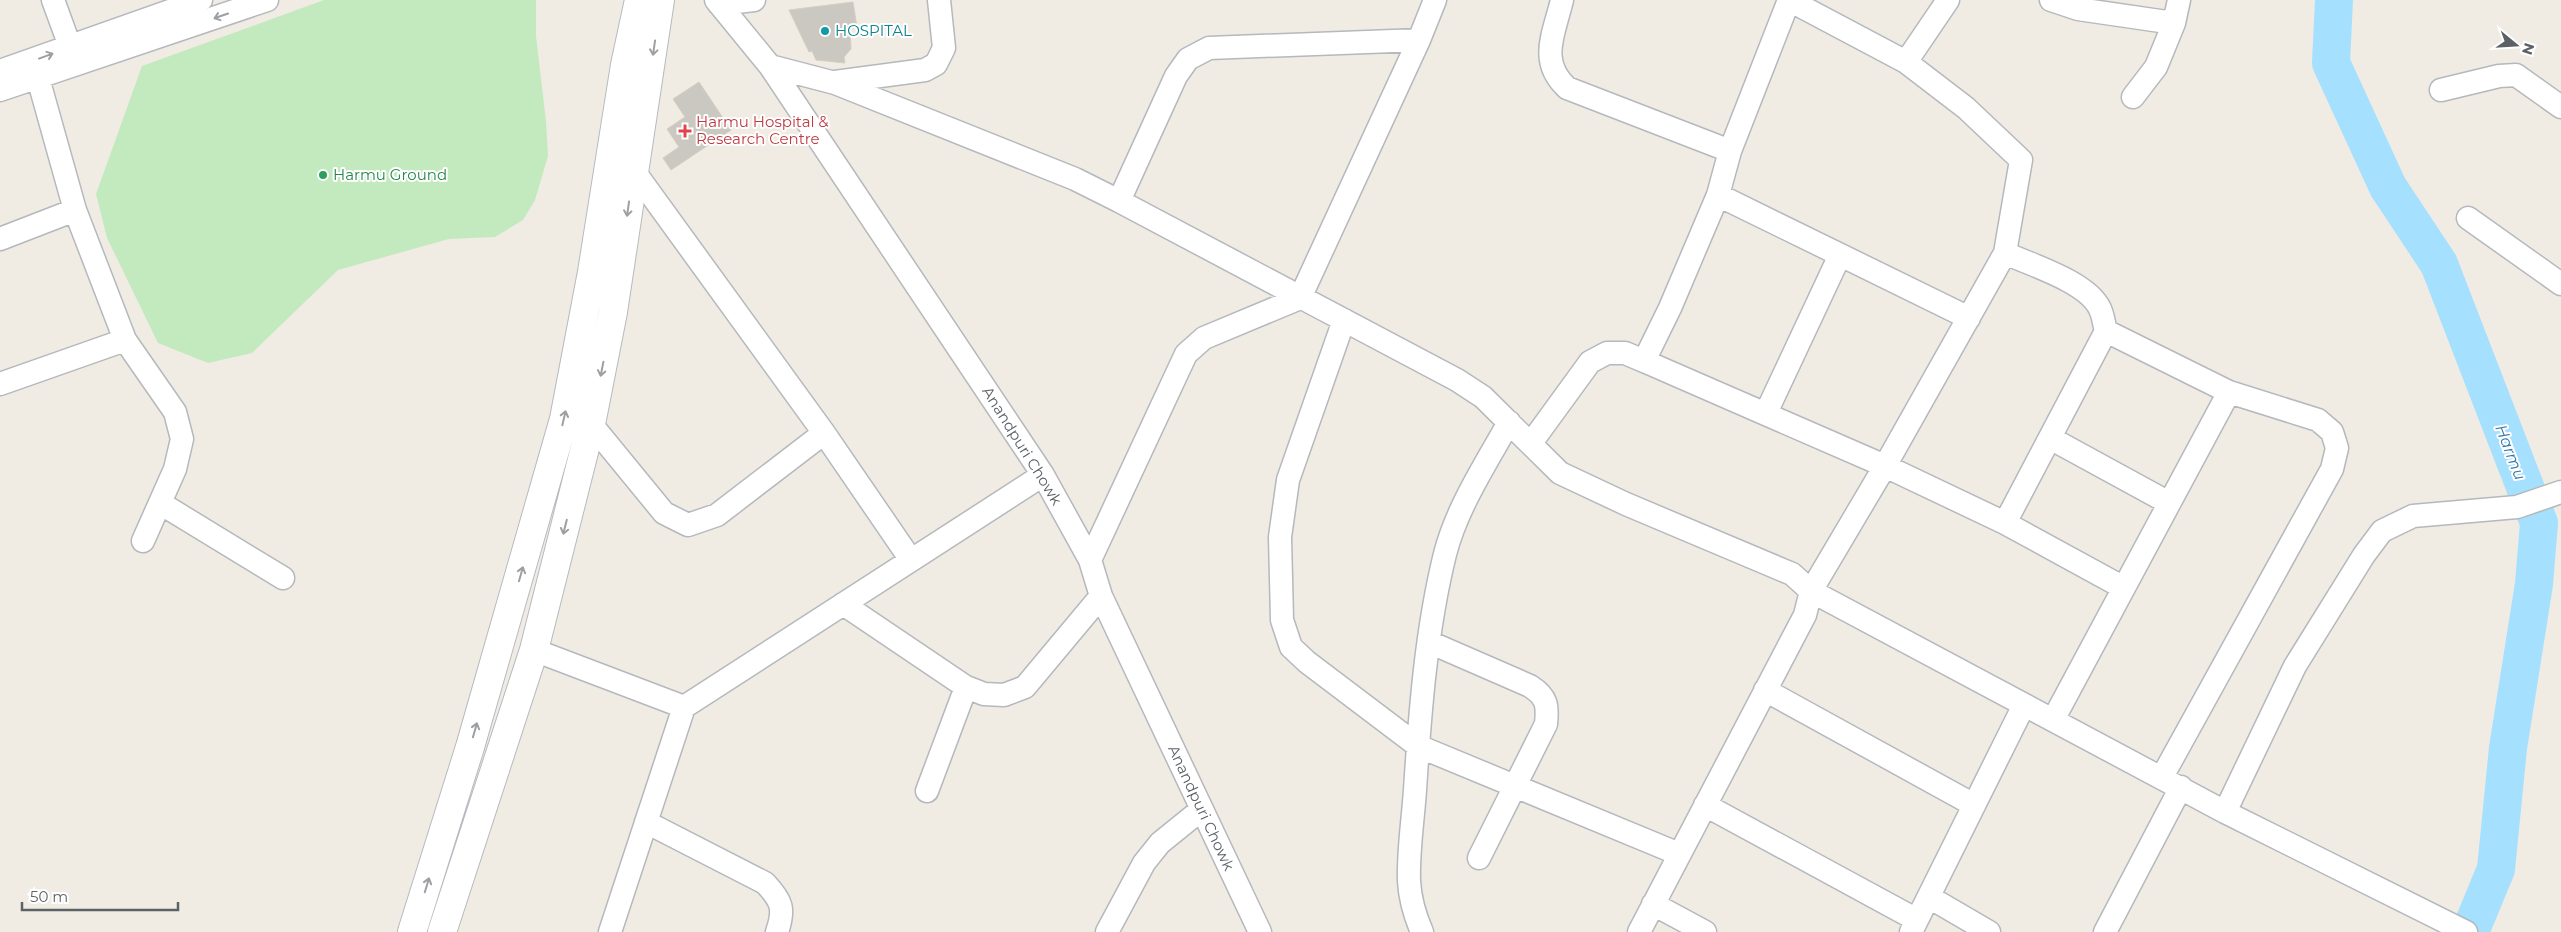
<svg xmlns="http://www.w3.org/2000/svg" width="2561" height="932" font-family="Montserrat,sans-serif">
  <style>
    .green { fill: #c3e9bf }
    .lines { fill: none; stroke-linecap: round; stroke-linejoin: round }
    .river { stroke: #a5e0ff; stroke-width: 38 }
    .building { fill: #cbc7c1; stroke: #d5cec2 }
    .street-casing { stroke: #b5b8bc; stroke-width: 25 }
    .secondary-casing { stroke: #b6babf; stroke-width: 30 }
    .street { stroke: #fff; stroke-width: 22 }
    .secondary { stroke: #fff; stroke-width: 28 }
    .oneway { stroke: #9da0a3 }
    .culture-dot { fill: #0f9aa8; stroke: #fff; stroke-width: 2 }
    .health-dot { fill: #e0444e; stroke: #fff; stroke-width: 2 }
    .leisure-dot { fill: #2e9e5b; stroke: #fff; stroke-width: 2 }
    .labels { text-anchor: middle; stroke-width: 4; stroke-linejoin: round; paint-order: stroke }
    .culture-label { font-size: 15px; fill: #0d838f; stroke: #fff; text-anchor: start }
    .health-label { font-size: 15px; fill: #be3a42; stroke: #fff; text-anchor: start }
    .leisure-label { font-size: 15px; fill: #27864d; stroke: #fff; text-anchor: start }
    .street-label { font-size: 15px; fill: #5c6166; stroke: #fff }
    .water-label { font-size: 16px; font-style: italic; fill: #3577a7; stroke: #fff }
  </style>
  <rect width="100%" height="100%" fill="#f0ece4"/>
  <path class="green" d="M324 0H536V36L546 121 548 156 535 200 523 220 495 237 449 239 338 270 252 353 208 363 158 343 107 238 96 194 142 66Z"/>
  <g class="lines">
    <path class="river" d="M2334 0 2331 63 2388 187 2439 264 2539 523 2534 584 2508 748 2496 869 2470 932"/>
  </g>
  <path class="building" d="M853 2 857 27 850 29 851 49 844 57 845 63 816 60 812 51 809 52 789 10Z
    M699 82 731 130 671 170 663 158 679 147 667 129 685 117 673 99Z"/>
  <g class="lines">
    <g class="street-casing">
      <path id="street" d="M53 0 75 60
        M716 0 770 66 1043 475 1090 560 1101 596 1260 932
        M1562 0C1554 34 1538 61 1567 88L1730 151
        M2051 0 2078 9 2174 23
        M719 4 754 0
        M1906 62 1948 0
        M770 66 835 83 1075 179 1119 201 1457 380 1483 397 1560 473 1626 504 1792 574 1811 591 1805 615 1639 932
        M0 71 201 0
        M38 78 75 210 125 340 175 412 182 439 175 469 143 541
        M835 82 925 70 936 64 944 48 939 0
        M0 90 267 0
        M2441 90 2499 76 2516 75 2561 107
        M2133 97 2156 67 2174 23 2179 0
        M634 171 824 433 911 560
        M1718 195 1969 318
        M1119 201 1176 76 1188 59 1209 48 1419 40
        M2468 218 2561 284
        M0 239 75 210
        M2005 253C2031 265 2088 282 2100 309 2103 315 2104 324 2106 331L2229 392 2318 420 2332 432 2337 448 2332 469 2162 777
        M1344 320 1288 480 1280 537 1282 620 1291 647 1307 662 1418 746 1679 854
        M1644 361 1885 466 2005 523 2124 588
        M0 384 125 340
        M1766 413 1840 255
        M591 424 664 513 688 525 717 515 824 433
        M2050 438 2169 503
        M1531 443 1590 362 1607 353H1625L1644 361 1670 308 1718 195 1730 151 1789 0 1906 62 1966 108 2021 160 2005 253 1885 466 1811 591 2225 812 2295 666 2364 555 2382 531 2413 516 2517 507 2561 492
        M160 503 283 578
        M2005 523 2106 331
        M1090 560 1186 354 1204 338 1300 298 1419 40 1435 0
        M843 604 966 687 984 694 1004 695 1025 687 1101 596
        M1429 642 1530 686C1547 697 1548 705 1546 724L1479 858
        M534 650 684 707
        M1765 690 1974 805
        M2053 720 2229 392
        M927 791 966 687
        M1705 805 1917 920
        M2225 812 2466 932
        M646 822 765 883C782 901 785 909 777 932
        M1929 897 1989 932
        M1653 904 1705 932
        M610 932 684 707 1043 475
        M1107 932 1144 863 1160 843 1202 809
        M1422 932C1415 916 1410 899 1409 881 1408 851 1413 820 1415 790 1420 712 1426 631 1445 554 1457 507 1486 464 1509 422
        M1911 932 2024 705
        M2105 932 2181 787"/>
    </g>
    <g class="secondary-casing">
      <path id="secondary" d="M412 932 470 747 564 419 592 272 625 65 639 0
        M442 932 534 650 591 424 613 312 660 0"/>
    </g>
    <use href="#street" class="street"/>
    <use href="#secondary" class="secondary"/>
  </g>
  <defs><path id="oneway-shaft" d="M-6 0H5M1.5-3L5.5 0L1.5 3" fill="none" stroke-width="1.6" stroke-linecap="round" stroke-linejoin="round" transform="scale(1.25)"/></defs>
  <g class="oneway">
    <use href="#oneway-shaft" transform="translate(221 16) rotate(161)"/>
    <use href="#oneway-shaft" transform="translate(654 48) rotate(98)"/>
    <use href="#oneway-shaft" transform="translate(46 56) rotate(-20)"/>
    <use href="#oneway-shaft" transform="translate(628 209) rotate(98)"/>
    <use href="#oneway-shaft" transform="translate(602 369) rotate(101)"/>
    <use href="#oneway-shaft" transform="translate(564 418) rotate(-77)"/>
    <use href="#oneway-shaft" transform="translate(565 527) rotate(104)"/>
    <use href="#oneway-shaft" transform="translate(521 574) rotate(-74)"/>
    <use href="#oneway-shaft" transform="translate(475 730) rotate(-74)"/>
    <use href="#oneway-shaft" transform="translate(427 885) rotate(-73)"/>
  </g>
  <circle class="culture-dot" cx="825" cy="31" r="5"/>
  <path class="health-dot" d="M682.5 123.5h5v5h5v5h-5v5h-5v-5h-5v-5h5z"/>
  <circle class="leisure-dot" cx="323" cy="175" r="5"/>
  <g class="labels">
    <g class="culture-label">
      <text x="835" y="36">HOSPITAL</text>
    </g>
    <g class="health-label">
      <text x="696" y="127">Harmu Hospital &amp;<tspan x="696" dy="17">Research Centre</tspan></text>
    </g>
    <g class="leisure-label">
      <text x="333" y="180">Harmu Ground</text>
    </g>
    <g class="street-label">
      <text transform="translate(1022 446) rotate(58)" y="5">Anandpuri Chowk</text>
      <text transform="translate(1201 808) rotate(65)" y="5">Anandpuri Chowk</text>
    </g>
    <g class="water-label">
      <text transform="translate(2511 452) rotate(69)" y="6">Harmu</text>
    </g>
  </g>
  <g transform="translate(2516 45) rotate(108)" stroke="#ffffff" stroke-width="4" paint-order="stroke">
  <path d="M0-4L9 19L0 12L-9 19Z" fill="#5c6166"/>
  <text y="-8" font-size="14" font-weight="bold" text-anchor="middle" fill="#5c6166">N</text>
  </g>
  <path d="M22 902v8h156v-8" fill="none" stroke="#5c6166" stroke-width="2.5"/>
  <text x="30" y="902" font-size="15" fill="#5c6166" stroke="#ffffff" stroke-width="4" paint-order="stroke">50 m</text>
</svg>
